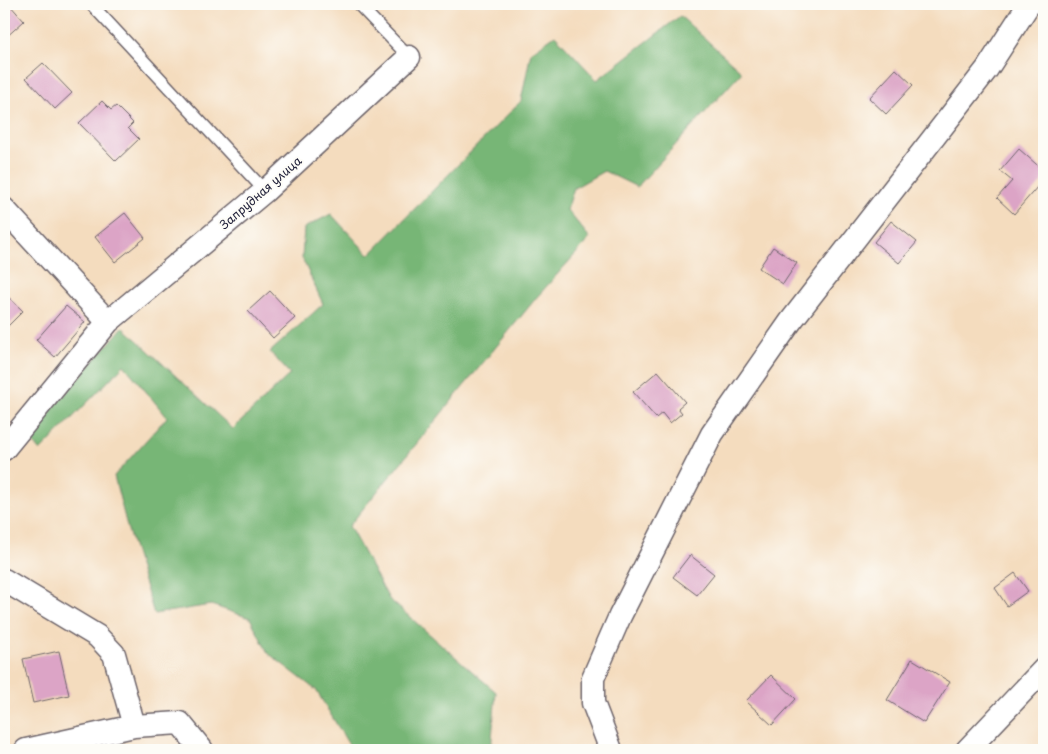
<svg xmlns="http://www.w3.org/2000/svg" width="1048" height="754" font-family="'Playpen Sans',sans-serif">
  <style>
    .forest { fill: #77b676; stroke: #4c6c58 }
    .building { fill: #dca4c6 }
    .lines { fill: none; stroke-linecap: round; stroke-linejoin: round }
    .service-casing { stroke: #6c6369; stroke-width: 14 }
    .minor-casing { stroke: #6c6369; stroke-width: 25 }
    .service { stroke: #fff; stroke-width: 11 }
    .minor { stroke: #fff; stroke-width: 22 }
    .labels { text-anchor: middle; stroke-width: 4; stroke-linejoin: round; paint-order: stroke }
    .street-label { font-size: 12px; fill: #22223b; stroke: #fdfcf7 }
  </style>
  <rect width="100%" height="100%" fill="#fdfcf7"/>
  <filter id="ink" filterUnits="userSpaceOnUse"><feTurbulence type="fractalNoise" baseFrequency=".02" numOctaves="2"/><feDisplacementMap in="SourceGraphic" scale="10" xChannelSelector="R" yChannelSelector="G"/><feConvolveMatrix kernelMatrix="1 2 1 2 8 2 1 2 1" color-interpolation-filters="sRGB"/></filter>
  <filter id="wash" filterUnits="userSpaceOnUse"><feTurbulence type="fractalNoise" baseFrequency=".0096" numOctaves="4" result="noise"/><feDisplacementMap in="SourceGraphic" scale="20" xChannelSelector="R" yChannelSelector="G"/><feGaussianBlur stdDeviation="1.12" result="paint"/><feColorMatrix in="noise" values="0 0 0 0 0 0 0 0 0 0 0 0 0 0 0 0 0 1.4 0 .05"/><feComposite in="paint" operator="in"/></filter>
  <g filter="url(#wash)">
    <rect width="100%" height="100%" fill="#f4dcbe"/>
    <path class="forest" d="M680 16 742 72 637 187 604 171 574 188 567 210 590 238 537 297 349 526 389 599 496 692 491 750H352L316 690 268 653 250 618 211 605 154 614 128 530 114 476 167 417 124 365 40 451 28 437 123 327 233 429 290 374 270 352 323 304 302 258 304 228 331 214 369 255 521 101 531 52 555 35 597 80Z"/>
    <g id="blocks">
      <path class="building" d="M4 4H9L24 21 4 39Z
        M43 63 72 93 55 109 26 78Z
        M896 69 913 85 886 114 869 98Z
        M102 101 111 110 116 106 133 123 128 128 139 139 116 161 79 123Z
        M1019 149 1044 171V179L1014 214 997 198 1012 181 1000 171Z
        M125 213 145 238 115 262 95 237Z
        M891 221 917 242 899 263 874 242Z
        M773 247 797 263 783 284 759 268Z
        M270 291 295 318 273 338 248 311Z
        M4 293 23 311 4 330Z
        M66 306 85 322 55 357 36 340Z
        M658 371 685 402 678 408 682 413 670 423 662 413 656 418 633 392Z
        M690 555 714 574 697 595 673 577Z
        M1015 573 1028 591 1007 606 995 588Z
        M59 651 69 695 33 703 23 659Z
        M912 659 950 682 924 723 887 700Z
        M771 675 796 699 772 725 746 701Z"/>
    </g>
  </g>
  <g filter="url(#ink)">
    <use href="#blocks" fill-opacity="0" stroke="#6c6369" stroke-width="1"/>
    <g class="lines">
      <g class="service-casing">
        <path id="service" d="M91 4 265 191
          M358 4 409 57"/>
      </g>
      <g class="minor-casing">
        <path id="minor" d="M4 209 108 322
          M4 449 108 322 265 191 409 57
          M4 580 97 636 114 654 134 726
          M26 750 134 726 180 723 202 750
          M611 750 593 703V678L620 616 712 434 791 321 987 69 1029 4
          M967 750 1044 669"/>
      </g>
      <use href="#service" class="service"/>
      <use href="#minor" class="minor"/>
    </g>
  </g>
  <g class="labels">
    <g class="street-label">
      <text transform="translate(261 193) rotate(-41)" y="4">Запрудная улица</text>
    </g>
  </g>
  <rect width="1048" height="754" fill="none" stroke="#fdfcf7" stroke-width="20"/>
</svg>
